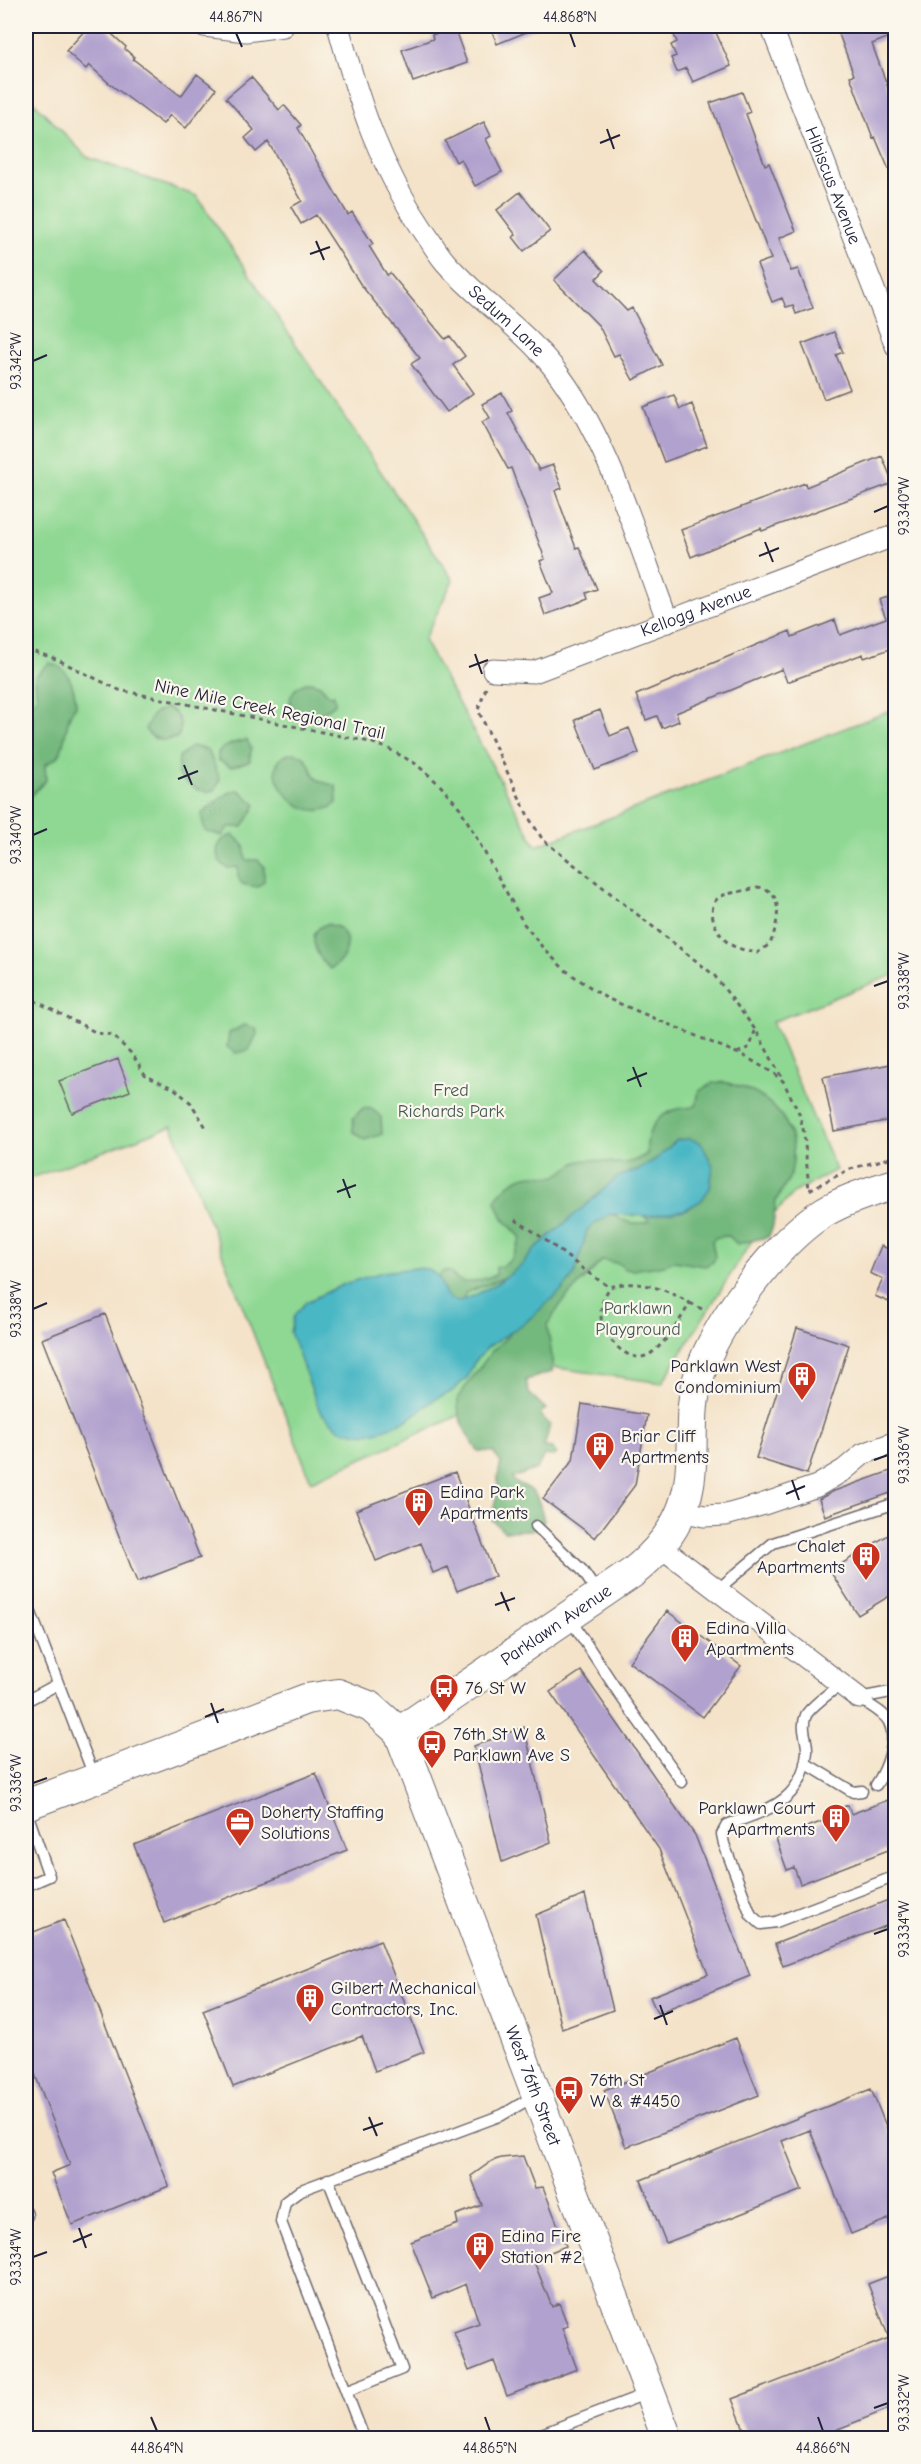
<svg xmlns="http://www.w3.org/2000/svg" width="921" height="2464" font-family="'Comic Neue',sans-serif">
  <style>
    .green { fill: #8fd893; stroke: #587d67; stroke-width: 1.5 }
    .forest { fill: #73b87d; stroke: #4a6d5c; stroke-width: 1.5; fill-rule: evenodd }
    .water { fill: #4ab7c4; stroke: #366c80; stroke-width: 1.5 }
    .building { fill: #b1a1ce }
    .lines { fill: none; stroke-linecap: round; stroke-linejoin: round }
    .lane-casing { stroke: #6c666d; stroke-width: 13 }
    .street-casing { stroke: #6c666d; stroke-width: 23 }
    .secondary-casing { stroke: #6c666d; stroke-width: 32 }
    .path { stroke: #6c666d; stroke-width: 3; stroke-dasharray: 4.5 4.5; stroke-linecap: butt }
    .lane { stroke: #fff; stroke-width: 10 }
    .street { stroke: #fff; stroke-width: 21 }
    .secondary { stroke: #fff; stroke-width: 30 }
    .ticks { fill: none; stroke: #22223b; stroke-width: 2 }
    .labels { text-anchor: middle; stroke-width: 4.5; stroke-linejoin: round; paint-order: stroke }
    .street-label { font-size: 18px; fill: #22223b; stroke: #fbf7ec }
    .park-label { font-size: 18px; fill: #435955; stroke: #fbf7ec }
    .poi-label { font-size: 18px; fill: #22223b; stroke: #fbf7ec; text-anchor: start }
    .neatline { fill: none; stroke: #22223b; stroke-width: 2 }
    .ticks-label { font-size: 15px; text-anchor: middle; fill: #22223b }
  </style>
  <rect width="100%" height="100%" fill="#fbf7ec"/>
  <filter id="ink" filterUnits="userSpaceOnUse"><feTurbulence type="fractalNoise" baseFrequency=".0167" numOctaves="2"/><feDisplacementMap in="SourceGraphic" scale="12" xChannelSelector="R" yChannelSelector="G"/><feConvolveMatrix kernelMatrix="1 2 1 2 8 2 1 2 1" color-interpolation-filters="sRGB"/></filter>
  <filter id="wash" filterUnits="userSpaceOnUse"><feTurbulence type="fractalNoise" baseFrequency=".008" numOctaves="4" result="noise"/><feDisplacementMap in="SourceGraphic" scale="24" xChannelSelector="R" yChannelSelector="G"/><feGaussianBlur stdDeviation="1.35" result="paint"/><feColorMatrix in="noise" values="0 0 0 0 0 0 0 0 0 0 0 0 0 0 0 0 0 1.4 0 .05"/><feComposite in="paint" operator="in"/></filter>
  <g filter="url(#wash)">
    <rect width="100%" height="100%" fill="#f4e3c9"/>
    <path class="green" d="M26 94 87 157 197 196 453 580 424 640 536 846 895 709 896 974 772 1022 836 1170 795 1192 758 1231 662 1383 509 1361 456 1417 311 1481 172 1126 26 1180Z"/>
    <path class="forest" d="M26 571 31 575V584L35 598 26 605Z
      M49 663C69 666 75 688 76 706L70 714 61 752 58 757 45 765 46 780 26 801V701L31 704 37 697 35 677Z
      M311 682 320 685 330 696 334 695 335 704C320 715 314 722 295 717 285 701 291 685 311 682Z
      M167 707C178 714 184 724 178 737 165 742 153 742 145 729L153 714Z
      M247 740 251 748 250 761 231 767 218 760V752C227 744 236 742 247 740Z
      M192 746 208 750 220 779 215 790C201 796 187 784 178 774L179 757Z
      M294 753C311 756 308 769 317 779 322 784 330 783 336 786L337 803C300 834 248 759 294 753Z
      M236 790H239L256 805 243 827H229L222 836 205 831 201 815C206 808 228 792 236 790Z
      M233 835 244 845 246 860H258L264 866V881L258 887 242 884 238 877V867L228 868C211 859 215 839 233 835Z
      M327 924 340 928C353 943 346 960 330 969 317 957 303 932 327 924Z
      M244 1025 256 1028 257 1034 249 1050 236 1053 227 1047 229 1033Z
      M723 1082C770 1092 802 1123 791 1173 788 1183 780 1192 776 1201 773 1213 776 1226 768 1237L737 1244 729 1236 717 1237 712 1241 715 1257 713 1262 705 1266 674 1261 664 1265 633 1270 624 1269 620 1264 603 1260 563 1301 547 1325C549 1338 554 1361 552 1372L526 1380 529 1393 546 1409 541 1412V1415L550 1425 544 1447 552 1448 557 1454 553 1456 544 1455 537 1469 512 1478 514 1482C537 1489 539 1498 544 1521L532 1530 504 1531 492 1520C492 1511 495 1503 497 1494 498 1483 497 1474 501 1463L493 1452 478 1451C466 1434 456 1418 458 1397L492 1351 510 1334 524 1270 465 1293 462 1307 443 1308 433 1280 444 1271 450 1272C464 1290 477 1280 496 1275V1267C512 1266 516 1251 521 1238L503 1218 495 1200C505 1186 519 1174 537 1175 544 1175 549 1178 556 1176 564 1172 570 1164 580 1161 607 1155 616 1174 647 1154 645 1133 655 1115 677 1109 684 1107 689 1109 696 1106L699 1091 713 1083ZM604 1209 642 1215 650 1221C633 1228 617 1218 604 1209Z
      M363 1108 372 1109 381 1117 382 1134 365 1140 353 1131V1118Z"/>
    <path class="water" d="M26 706C36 718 35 736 26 749Z
      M690 1139 701 1143 713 1166 710 1188 701 1201 684 1210 648 1216 610 1214 599 1221 587 1230 575 1274 562 1290 526 1322 488 1347 474 1363 468 1377 451 1392 435 1399 409 1419 384 1430 366 1434 341 1430 320 1412 290 1332 294 1315 306 1302 344 1284 382 1272 415 1268 428 1269 438 1276 446 1295 451 1299 459 1301 473 1296 496 1284 522 1265 535 1249 618 1177 639 1169 656 1159 677 1140Z"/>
    <g id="blocks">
      <path class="building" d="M89 26H103L126 47 125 49 134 57 133 59 181 96 197 74 216 89 186 128 170 115 163 124 110 84 89 65 86 69 66 51Z
        M490 26H541L497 44Z
        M670 26H713L731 66 693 82 686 68 677 72 671 58 676 56 671 45 677 42Z
        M836 26H882L887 38 872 44 895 107 896 186 875 137 873 138 850 76 854 75Z
        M454 27 467 63 413 82 402 50 433 39 432 35Z
        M251 77 279 110 284 105 301 125 298 128 316 160 348 215 352 212 373 244 369 246 387 275 390 273 445 339 450 336 465 356 453 365 473 393 447 412 411 364 420 358 361 285 316 215 301 224 291 207 302 201 268 142 256 152 245 138 254 130 226 98Z
        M742 92 750 112 746 114 765 165 769 163 796 231 779 238 791 271 798 269 813 308 796 314 793 305 786 307 782 298 772 302 757 264 771 259 710 103Z
        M484 122 491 136 486 139 502 172 475 186 461 159 456 162 445 141Z
        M520 192 550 231 524 251 513 237 516 235 497 210Z
        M585 250 604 271 596 279 627 311 632 308 662 365 633 380 619 354 614 356 599 326 554 280Z
        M834 332 843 352 836 355 850 389 824 399 802 344Z
        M502 393 512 411 508 413 539 470 553 465 562 488 555 491 576 548 579 547 597 589 586 593 588 599 545 615 539 598 553 593 540 561 545 559 511 468 508 469 482 422 490 418 482 404Z
        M674 395 680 409 692 404 707 446 664 462 643 407Z
        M882 456 893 483 762 531 761 528 691 557 681 530 805 483 806 487Z
        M896 594V647L864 658 863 654 787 682 782 669 676 713 679 721 662 728 657 716 646 720 636 695 790 631 792 637 835 620 840 635 886 618 879 600Z
        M600 710 610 736 629 728 639 753 595 770 575 720Z
        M118 1059 130 1091 72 1113 59 1081Z
        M896 1063V1119L834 1131 823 1077Z
        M881 1246 894 1251 896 1249V1305L875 1296 883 1279 870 1273Z
        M105 1314 200 1558 137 1582 42 1339Z
        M797 1328 849 1345 807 1474 756 1458Z
        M582 1404 647 1415 635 1485 595 1538 543 1499 573 1460Z
        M896 1469V1491L825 1516 819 1499 834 1491Z
        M455 1472 495 1576 457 1591 448 1567 433 1573 421 1543 376 1561 356 1510Z
        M896 1530V1592L858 1615 830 1571Z
        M667 1611 741 1666 703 1717 629 1662Z
        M581 1671 695 1835 750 1976 657 2013 650 1997 708 1974 659 1849 550 1692Z
        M524 1727 551 1842 502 1862 474 1746Z
        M316 1773 347 1850 164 1923 134 1845Z
        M896 1797V1847L800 1884 794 1867 787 1870 776 1839 826 1820 824 1815 848 1805 851 1814Z
        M585 1895 613 2010 562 2029 536 1915Z
        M896 1897V1922L783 1966 775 1944Z
        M64 1920 169 2186 72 2225 51 2173 70 2165 26 2051V1935Z
        M380 1940 424 2052 375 2071 362 2036 233 2087 203 2010Z
        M736 2038 759 2095 626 2147 604 2090Z
        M871 2089 896 2151V2216L851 2234 810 2130 782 2141 802 2190 666 2243 641 2180Z
        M523 2156 535 2188 543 2187 566 2246 533 2259 552 2307 559 2303 568 2326 562 2328 577 2369 507 2396 494 2361 469 2371 454 2332 479 2323 466 2284 433 2298 411 2242 458 2224 456 2215 482 2205 471 2176 492 2161 501 2158Z
        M896 2273V2406L813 2439H748L732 2399 889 2338 868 2284Z"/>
    </g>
  </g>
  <g filter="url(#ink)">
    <use href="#blocks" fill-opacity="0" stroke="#6c666d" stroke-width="1.5"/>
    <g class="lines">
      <g class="lane-casing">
        <path id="lane" d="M536 1526 582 1570 599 1595
          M717 1590 773 1543 896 1503
          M26 1600 94 1776
          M570 1619 622 1698 682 1782
          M841 1684C832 1691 811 1706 806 1715 800 1729 808 1739 807 1752 803 1802 767 1810 727 1825L722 1834 724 1844 751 1915 761 1924 776 1922 896 1876
          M859 1698C867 1704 884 1712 889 1722 898 1740 887 1769 876 1785
          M859 1698 896 1691
          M26 1701 58 1684
          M805 1763 853 1792 862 1791
          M26 1810 49 1876 26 1886
          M328 2179 402 2369 346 2391
          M26 2211 27 2216
          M364 2438 281 2222 285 2202 301 2190 502 2115 536 2095
          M531 2438 648 2393"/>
      </g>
      <g class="street-casing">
        <g id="street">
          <path d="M204 26 246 31 283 26"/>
          <path id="s1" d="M338 26C359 102 379 166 425 233 432 243 438 254 446 263 479 300 522 328 553 367 609 438 636 538 668 622"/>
          <path id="s2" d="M771 26 896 346"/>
          <path id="s3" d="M493 670 534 672 896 535"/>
          <path d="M682 1511 704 1516 726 1515 761 1505 817 1486 844 1470 863 1454 896 1442"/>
          <path d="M661 1547 859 1698"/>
        </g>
      </g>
      <g class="secondary-casing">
        <g id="secondary">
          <path id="s4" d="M399 1732 632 1573C661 1550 683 1522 689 1484 695 1448 687 1412 699 1376 715 1324 777 1241 824 1212 846 1199 871 1191 896 1184"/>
          <path id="s5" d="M26 1805 306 1699 338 1694 371 1707 399 1732 667 2438"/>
        </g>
      </g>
      <path class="path" d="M26 649 56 659 119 690 370 742 389 749 416 764 439 784 460 808 524 924 543 948 565 970 606 998 746 1057 773 1073 783 1081 799 1113 804 1133 809 1190 850 1169 896 1156
        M486 688 478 710 529 818 543 840 714 975 757 1032 783 1080
        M757 887C786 889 778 925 770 944L757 953C749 951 737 949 730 944 718 937 705 911 717 899 723 892 747 892 757 887Z
        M26 996 97 1033 112 1035 132 1054 146 1076 175 1089 191 1103 207 1129
        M737 1053 750 1047 755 1031
        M515 1220C549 1239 576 1267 610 1287 638 1278 666 1289 690 1303 680 1320 666 1343 650 1354 629 1367 602 1336 601 1317 600 1307 604 1296 610 1287
        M690 1303 704 1310"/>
      <use href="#lane" class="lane"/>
      <use href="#street" class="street"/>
      <use href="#secondary" class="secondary"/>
    </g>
  </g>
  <path class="ticks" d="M236 33 242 47M570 33 575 47M607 129 614 149M600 143 620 135M316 241 324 260M310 254 330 247M33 361 47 355M874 512 888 506M765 542 773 562M759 556 779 548M475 654 482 674M469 667 488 660M184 765 192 785M178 779 198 771M33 835 47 829M874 986 888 981M633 1067 641 1087M627 1081 647 1073M343 1179 350 1198M337 1192 356 1185M33 1309 47 1303M874 1460 888 1455M792 1480 799 1500M786 1494 805 1486M501 1592 509 1611M495 1605 515 1598M211 1703 218 1723M205 1717 224 1709M33 1783 47 1778M874 1934 888 1929M660 2005 667 2025M654 2019 673 2011M369 2117 377 2136M363 2130 383 2123M79 2228 86 2248M73 2242 92 2234M33 2257 47 2252M874 2408 888 2403M151 2417 157 2431M485 2417 490 2431M818 2417 823 2431"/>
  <defs>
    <g id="building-pin" transform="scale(1.5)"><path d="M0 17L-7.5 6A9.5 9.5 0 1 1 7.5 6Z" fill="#c8321e" stroke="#fbf7ec"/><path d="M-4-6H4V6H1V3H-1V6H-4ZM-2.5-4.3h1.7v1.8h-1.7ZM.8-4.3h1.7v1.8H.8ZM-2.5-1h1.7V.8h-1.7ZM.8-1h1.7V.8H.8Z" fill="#fff"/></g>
    <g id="bus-pin" transform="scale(1.5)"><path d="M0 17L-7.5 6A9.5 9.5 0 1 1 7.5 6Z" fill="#c8321e" stroke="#fbf7ec"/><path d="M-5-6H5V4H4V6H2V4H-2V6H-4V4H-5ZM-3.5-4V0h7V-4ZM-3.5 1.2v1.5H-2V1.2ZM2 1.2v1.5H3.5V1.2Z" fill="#fff"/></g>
    <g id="office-pin" transform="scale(1.5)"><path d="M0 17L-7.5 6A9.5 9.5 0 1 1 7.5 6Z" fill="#c8321e" stroke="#fbf7ec"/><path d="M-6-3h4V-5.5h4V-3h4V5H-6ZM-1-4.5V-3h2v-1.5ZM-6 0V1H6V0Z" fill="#fff"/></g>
  </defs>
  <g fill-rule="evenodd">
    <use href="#building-pin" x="802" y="1376"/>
    <use href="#building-pin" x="600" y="1446"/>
    <use href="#building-pin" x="419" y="1502"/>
    <use href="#building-pin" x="866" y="1556"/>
    <use href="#building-pin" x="685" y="1638"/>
    <use href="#bus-pin" x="444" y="1688"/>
    <use href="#bus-pin" x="432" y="1744"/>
    <use href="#building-pin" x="836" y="1818"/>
    <use href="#office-pin" x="240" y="1822"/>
    <use href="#building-pin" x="310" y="1998"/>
    <use href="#bus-pin" x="569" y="2090"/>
    <use href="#building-pin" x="480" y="2246"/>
  </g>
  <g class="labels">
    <g class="street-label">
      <text dy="6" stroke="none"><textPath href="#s2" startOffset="171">Hibiscus Avenue</textPath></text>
      <text dy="6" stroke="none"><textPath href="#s1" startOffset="346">Sedum Lane</textPath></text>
      <text dy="6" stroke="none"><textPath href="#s3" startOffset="214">Kellogg Avenue</textPath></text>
      <text transform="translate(270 709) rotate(12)" y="6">Nine Mile Creek Regional Trail</text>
      <text dy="6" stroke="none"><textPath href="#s4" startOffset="190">Parklawn Avenue</textPath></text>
      <text dy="6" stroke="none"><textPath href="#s5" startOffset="783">West 76th Street</textPath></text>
    </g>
    <g class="park-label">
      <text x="451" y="1096">Fred<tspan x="451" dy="21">Richards Park</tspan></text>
      <text x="638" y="1314">Parklawn<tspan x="638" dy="21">Playground</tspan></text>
    </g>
    <g class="poi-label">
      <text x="781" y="1372" text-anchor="end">Parklawn West<tspan x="781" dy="21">Condominium</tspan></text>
      <text x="621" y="1442">Briar Cliff<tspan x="621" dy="21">Apartments</tspan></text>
      <text x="440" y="1498">Edina Park<tspan x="440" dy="21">Apartments</tspan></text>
      <text x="845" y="1552" text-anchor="end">Chalet<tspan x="845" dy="21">Apartments</tspan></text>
      <text x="706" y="1634">Edina Villa<tspan x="706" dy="21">Apartments</tspan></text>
      <text x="465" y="1694">76 St W</text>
      <text x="453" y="1740">76th St W &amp;<tspan x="453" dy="21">Parklawn Ave S</tspan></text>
      <text x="815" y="1814" text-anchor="end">Parklawn Court<tspan x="815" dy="21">Apartments</tspan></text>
      <text x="261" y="1818">Doherty Staffing<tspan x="261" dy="21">Solutions</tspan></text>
      <text x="331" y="1994">Gilbert Mechanical<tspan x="331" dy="21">Contractors, Inc.</tspan></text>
      <text x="590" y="2086">76th St<tspan x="590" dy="21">W &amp; #4450</tspan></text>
      <text x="501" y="2242">Edina Fire<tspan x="501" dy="21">Station #2</tspan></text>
    </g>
  </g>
  <rect width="921" height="2464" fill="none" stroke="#fbf7ec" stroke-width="66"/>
  <rect x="33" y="33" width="855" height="2398" class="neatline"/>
  <g class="ticks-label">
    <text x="236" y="22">44.867°N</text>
    <text x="570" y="22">44.868°N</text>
    <text transform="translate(16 361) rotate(-90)" y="5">93.342°W</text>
    <text transform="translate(904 506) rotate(-90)" y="5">93.340°W</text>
    <text transform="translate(16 835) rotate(-90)" y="5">93.340°W</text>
    <text transform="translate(904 981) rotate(-90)" y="5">93.338°W</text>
    <text transform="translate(16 1309) rotate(-90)" y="5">93.338°W</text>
    <text transform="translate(904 1455) rotate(-90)" y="5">93.336°W</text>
    <text transform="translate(16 1783) rotate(-90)" y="5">93.336°W</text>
    <text transform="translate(904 1929) rotate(-90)" y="5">93.334°W</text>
    <text transform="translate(16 2257) rotate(-90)" y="5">93.334°W</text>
    <text transform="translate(904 2403) rotate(-90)" y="5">93.332°W</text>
    <text x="157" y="2453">44.864°N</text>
    <text x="490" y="2453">44.865°N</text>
    <text x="823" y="2453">44.866°N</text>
  </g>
</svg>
